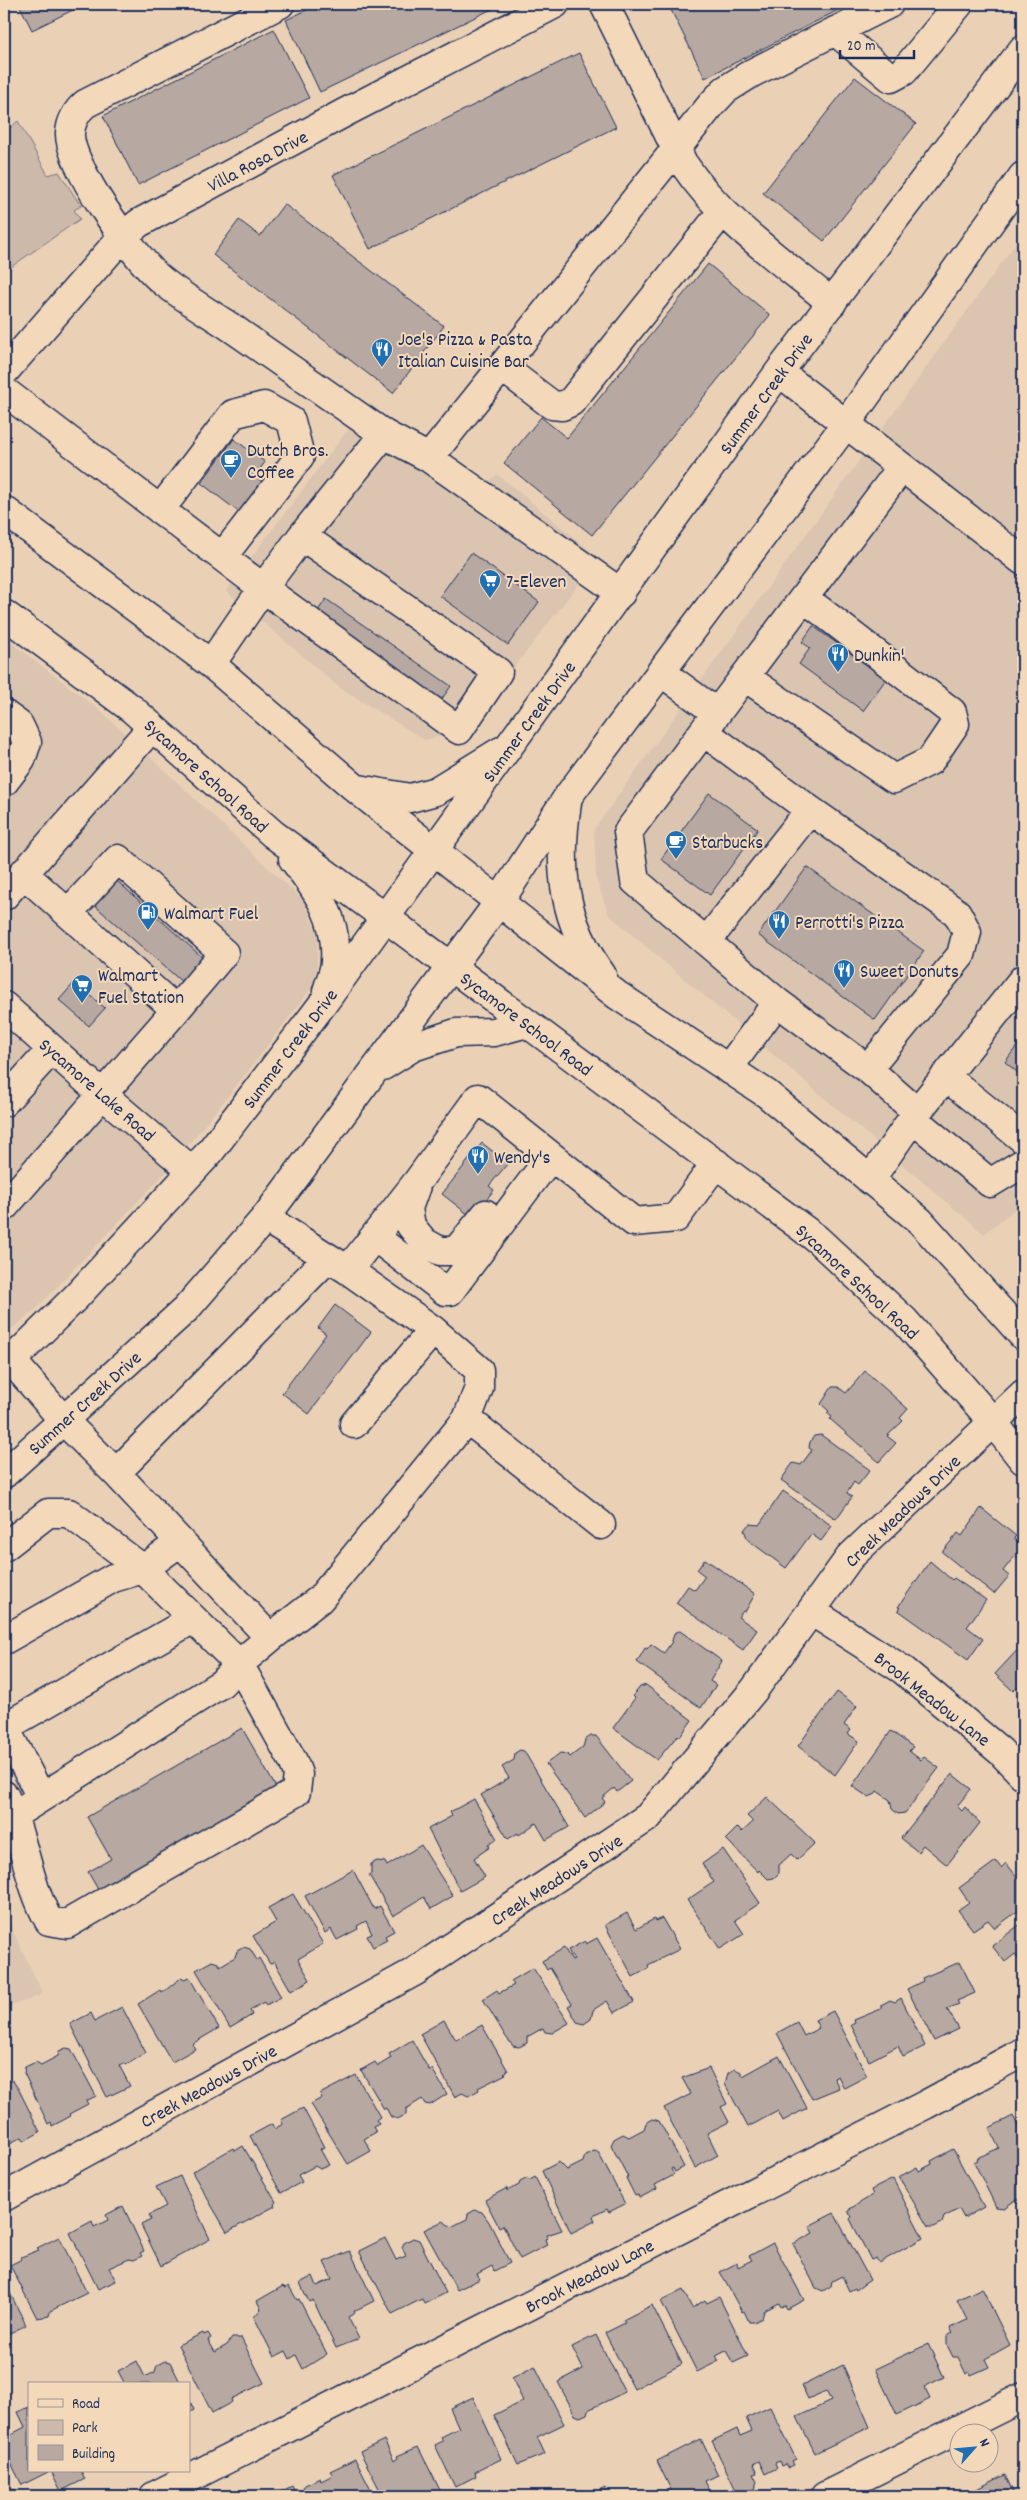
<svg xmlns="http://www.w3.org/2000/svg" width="1027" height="2500" font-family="Dekko,sans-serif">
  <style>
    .built { fill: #dbc5b0 }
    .green { fill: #ccb9a9; stroke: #747484 }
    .building { fill: #b7a9a1; stroke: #1b2f5e }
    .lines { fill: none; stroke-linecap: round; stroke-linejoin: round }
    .minor-casing { stroke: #1b2f5e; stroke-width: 31 }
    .major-casing { stroke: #1b2f5e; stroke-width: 31 }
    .minor { stroke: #f3d8ba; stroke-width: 28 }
    .major { stroke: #f3d8ba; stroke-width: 28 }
    .labels { text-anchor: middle; stroke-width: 4; stroke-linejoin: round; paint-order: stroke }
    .street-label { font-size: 19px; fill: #1b2f5e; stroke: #f3d8ba }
    .poi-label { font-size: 19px; fill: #1b2f5e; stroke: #f3d8ba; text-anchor: start }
  </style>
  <rect width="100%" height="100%" fill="#ead1b6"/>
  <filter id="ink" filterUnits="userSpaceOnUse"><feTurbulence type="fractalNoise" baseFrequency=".02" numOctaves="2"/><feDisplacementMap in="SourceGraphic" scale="10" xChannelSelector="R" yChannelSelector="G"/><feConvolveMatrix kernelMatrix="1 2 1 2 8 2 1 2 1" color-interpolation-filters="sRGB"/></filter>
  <g filter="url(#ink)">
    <path class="built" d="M1023 233V1203L984 1234 609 915 596 879 594 829Z
      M368 403 484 487 497 474 599 558 465 731 425 740 340 688 226 591Z
      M4 637 101 711 305 902 318 937 316 982 246 1074 167 1171 33 1312 4 1335Z
      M4 1912 43 1994 4 2009Z"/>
    <path class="green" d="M18 121 48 175 59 172 81 206 74 210 80 219 5 271 4 133Z"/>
    <path class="building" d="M19 4H85L32 30Z
      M319 4H494L496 7 320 92 286 20Z
      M673 4H850L705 78 669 6Z
      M274 29 309 98 138 185 103 116Z
      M579 53 616 127 370 249 333 175Z
      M855 77 916 124 824 241 763 193Z
      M284 204 444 326 393 393 213 255 239 220 260 236Z
      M708 264 770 315 592 535 504 463 541 417 567 438Z
      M234 439 265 462 255 476 264 483 240 513 201 483Z
      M471 553 539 602 508 645 440 596Z
      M326 599 451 686 439 703 315 615Z
      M813 626 886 679 863 711 799 664 810 648 802 642Z
      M709 793 758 829 710 895 661 859Z
      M807 867 924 951 875 1020 758 935Z
      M115 879 203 958 182 982 93 904Z
      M75 982 105 1008 89 1026 59 1000Z
      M1023 1038V1077L1005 1062Z
      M482 1143 508 1163 489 1186 494 1190 486 1200 482 1199 474 1210V1219L442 1194Z
      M335 1305 371 1332 309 1414 282 1393 326 1334 318 1328Z
      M865 1371 908 1409 900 1418 903 1421 887 1436 896 1443 879 1462 830 1419 832 1417 827 1413 829 1411 821 1404 832 1387H838L846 1393Z
      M821 1435 870 1470 858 1485 854 1482 847 1493 852 1497 836 1519 781 1480 793 1463 801 1465 812 1450 809 1448 810 1442 814 1436Z
      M783 1491 832 1526 821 1541 811 1534 786 1568 748 1540 744 1530 749 1524 759 1525Z
      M981 1508 1016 1536 1014 1538 1023 1546V1552L1019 1557 1013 1558 1003 1571 1009 1576 994 1594 942 1552 958 1533 962 1536Z
      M705 1559 755 1594 745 1612 743 1611 738 1617 757 1630 743 1650 676 1603 688 1586 695 1590 705 1576 697 1570Z
      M930 1561 952 1580 954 1578 986 1600 967 1627 983 1639 968 1660 898 1610 900 1608 898 1607Z
      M680 1631 722 1661 710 1681 716 1685 701 1708 637 1662 645 1648 647 1649 651 1644 664 1653 671 1643 675 1632Z
      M1023 1644V1681L1013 1691 995 1674Z
      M646 1685 692 1720 680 1737 678 1735 657 1760 613 1728 635 1698 633 1696 640 1687Z
      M837 1692 857 1706 844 1725 851 1730 848 1734 859 1741 835 1775 798 1746Z
      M242 1728 282 1798 104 1900 88 1872 111 1859 87 1817Z
      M891 1731 913 1747 909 1751 921 1760 924 1757 939 1768 905 1813 898 1814 892 1809 890 1800 877 1791 874 1795 868 1797 852 1786Z
      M591 1736H596L631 1781 617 1792 614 1788 602 1798 605 1802 585 1818 546 1764 560 1753 567 1754 570 1757 583 1747 585 1740Z
      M520 1750 524 1751 569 1827 546 1840 536 1823 519 1835 518 1833 508 1839 481 1795 509 1778 502 1767 514 1760 515 1753Z
      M952 1774 971 1789 957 1806 962 1811 965 1807 980 1823 947 1865 923 1845 918 1852 901 1838Z
      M767 1797 815 1843 797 1860 791 1854 779 1865V1873L774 1878 768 1879 759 1870 758 1872 726 1839 738 1827 742 1832 753 1822 747 1816Z
      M474 1799 497 1839 488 1844 490 1847 474 1858 485 1877 460 1891 428 1829 452 1816 450 1812Z
      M421 1845 453 1896 431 1909 424 1897 393 1916 369 1875 371 1874V1864L377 1861 385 1862 387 1866Z
      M723 1849 760 1903 735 1920 744 1934 720 1949 687 1900 714 1882 702 1864Z
      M996 1861 1001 1868 1006 1863 1018 1878 1023 1874V1910H1019L995 1928 988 1920 973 1930 958 1910 969 1902 959 1888Z
      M353 1870 374 1909 380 1906 394 1931 385 1936 387 1940 373 1947 367 1936 372 1934 366 1921 357 1926 358 1929 337 1940 331 1929 325 1933 305 1896Z
      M293 1894 323 1944 298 1959 310 1980 291 1991 274 1961 270 1964 253 1936 276 1922 268 1908Z
      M627 1913 636 1929 654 1919 655 1921 662 1918 680 1949 648 1965 649 1968 633 1977 605 1925Z
      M1023 1922V1973L1019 1967 1023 1964 1015 1954 1005 1962 992 1946Z
      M597 1938 634 2002 614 2013 607 2001 593 2010 591 2019 584 2024 577 2022 568 2006 572 2004 550 1968 547 1970 542 1961 564 1948 572 1961 574 1960 568 1950 585 1941 586 1944Z
      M244 1947 250 1949 257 1960 259 1958 281 1997 266 2005 264 2002 250 2010 252 2015 230 2028 196 1970 212 1961 218 1963 220 1966 235 1957 237 1951Z
      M960 1962 975 1993 957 2001 959 2004 947 2009 959 2029 934 2041 907 1989 923 1981 922 1978Z
      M533 1968 569 2023 552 2033 545 2032 543 2028 527 2037V2043L519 2047 513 2046 506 2037 483 1999 497 1990 499 1993 514 1985 511 1981Z
      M182 1977 184 1979 189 1977 219 2028 192 2044 195 2049 172 2062 138 2004 160 1990 162 1993Z
      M901 1998 925 2046 903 2057 898 2046 869 2061 851 2025 855 2023 854 2020 881 2009V2005L890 2000 895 2002Z
      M122 2007 146 2053 126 2065 125 2063 119 2065 130 2086 107 2097 70 2024 91 2013 95 2021Z
      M833 2011 867 2076 844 2088 838 2076 834 2078 839 2088 812 2099 777 2033 797 2022 804 2036 819 2028 815 2020Z
      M444 2020 456 2040 482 2025 508 2071 504 2073 506 2074 478 2088 479 2090 468 2096 462 2093 455 2097 420 2034Z
      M412 2040 429 2070 432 2069 447 2094 430 2105 425 2104 422 2099 406 2109V2115L397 2119 391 2117 386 2108 384 2109 361 2070 375 2062 378 2066 391 2058 389 2054Z
      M66 2048 71 2049 96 2096 86 2101 88 2104 69 2114 71 2116 52 2126 51 2122 48 2124 24 2073 25 2067 36 2062 41 2065 58 2056 59 2051Z
      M779 2056 807 2108 783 2121 778 2111 748 2127 725 2084 728 2073 735 2069 741 2072 743 2076Z
      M709 2068 727 2104 721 2107 729 2122 707 2133 718 2155 695 2168 664 2108 691 2094 682 2078Z
      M4 2075 6 2080 13 2081 19 2090 40 2132 24 2141 22 2137 8 2144 11 2149 4 2153Z
      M356 2075 380 2117 376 2120 379 2124 373 2127 376 2132 364 2139 371 2151 348 2164 311 2104 322 2098 320 2094Z
      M303 2108 324 2147 320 2149 329 2165 320 2169 315 2166 298 2175 302 2182 281 2193 250 2136 272 2124 274 2129 283 2124 281 2120Z
      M1013 2116 1023 2136V2195L1004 2208 996 2207 974 2162 978 2160 977 2158 999 2148 989 2128Z
      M653 2119 659 2121 684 2167 675 2172 673 2168 671 2169 674 2175 655 2185 657 2189 639 2198 638 2195 635 2196 626 2178 628 2177 611 2145 614 2139 623 2134 629 2137 644 2129 646 2123Z
      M243 2146 276 2202 274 2204 275 2206 227 2232 192 2172 233 2148 235 2151Z
      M953 2149 984 2207 964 2218 959 2209 944 2217 942 2223 934 2227H928L899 2177 917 2167 919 2171 932 2164 931 2161Z
      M594 2151 598 2152 625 2204 609 2212 607 2209 593 2216 595 2221 571 2233 542 2171 559 2162 567 2170 583 2162 585 2155Z
      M180 2176 210 2239 161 2266 141 2225 151 2220 149 2215 166 2206 156 2187Z
      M535 2177 562 2230 547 2235 548 2238 545 2239 547 2245 520 2259 503 2225 499 2227 485 2200 507 2188 508 2191 519 2185 520 2182 528 2178 530 2180Z
      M893 2179 923 2238 879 2263 876 2258 871 2260 850 2219 852 2217 848 2210 873 2195 871 2190Z
      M123 2206 144 2251 140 2253 142 2256 134 2260 129 2259 109 2268 116 2281 98 2289 70 2233 92 2221 94 2227 108 2220 106 2215Z
      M475 2210 482 2212 489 2222 510 2263 494 2271 492 2266 477 2274 480 2279 457 2290 424 2230 443 2221 451 2227 467 2219 468 2214Z
      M834 2213 870 2280 856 2290 855 2288 849 2291 842 2276 832 2281 831 2286 823 2291 816 2288 793 2244 813 2233 809 2226Z
      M59 2237 87 2293 50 2311 49 2316 37 2318 10 2265 22 2259 21 2257 39 2250 37 2248Z
      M385 2238 396 2260 406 2256 402 2247 404 2243 413 2238 419 2240 446 2293 424 2304 422 2299 392 2314 359 2251Z
      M773 2243 804 2300 787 2309 785 2305 781 2307 779 2303 764 2311 762 2318 754 2322H749L744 2311 742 2312 720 2272 737 2263 738 2267 752 2260 749 2256Z
      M350 2251 374 2301 354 2311 355 2313 348 2317 359 2339 336 2348 313 2300 309 2302 300 2283 313 2276 317 2286 332 2279 324 2262Z
      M4 2281 26 2325 4 2336Z
      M283 2286 285 2288 289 2286 297 2300 299 2299 327 2354 303 2369 296 2355 290 2359 286 2351 274 2357 254 2317 261 2309 257 2301Z
      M982 2288 1010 2345 985 2359 989 2367 971 2375 970 2372 966 2374 958 2357H953L947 2345V2336L953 2333 950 2328 967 2320 957 2300Z
      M683 2290 692 2308 705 2300 707 2303 719 2297 748 2356 733 2363 726 2351 716 2356 719 2361 697 2372 661 2301Z
      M652 2305 682 2364 634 2389 605 2333 625 2323 623 2320Z
      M203 2333 204 2335 208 2333 211 2338 208 2340 215 2352 227 2345 232 2338H241L264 2383 231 2399 232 2402 212 2413 178 2345Z
      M596 2335 625 2392 588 2410 587 2414 580 2417 575 2415 558 2382 583 2369 572 2347Z
      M928 2344 944 2377 924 2387 930 2399 897 2415 875 2369Z
      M137 2361 145 2377 155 2372 157 2365 165 2361 170 2362 181 2384H125L118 2371Z
      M843 2365 870 2427 815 2453 797 2417 831 2401 826 2391 808 2399 802 2386Z
      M535 2366 564 2424 537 2437 545 2454 518 2465 494 2415 523 2401 512 2378Z
      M473 2397 501 2459 475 2472 476 2476 455 2487 435 2445 443 2441 441 2437 459 2428 450 2408Z
      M189 2399 194 2410 189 2413Z
      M29 2407V2471H50L22 2485 4 2449V2438L25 2427 18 2412Z
      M770 2407 796 2459 792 2461 794 2465 787 2468 785 2464 781 2466 779 2461 775 2463 777 2468 765 2474 759 2461 753 2464 757 2473 753 2474 757 2482 754 2489 746 2493 737 2492 712 2441 737 2429 740 2436 752 2431 746 2418Z
      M701 2439 718 2475 705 2481 710 2492 702 2496H674L657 2461Z
      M384 2440 394 2461 398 2458 397 2456 418 2447 442 2494 383 2496 360 2452Z
      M355 2459 374 2496H308L303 2486 320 2478 321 2481 333 2475 330 2471Z
      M51 2471H81L85 2479 61 2491Z
      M1005 2475 1015 2496H962Z
      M4 2476 11 2490 14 2489 18 2496H4Z
      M292 2486 297 2496H272Z
      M605 2487 609 2496H587Z"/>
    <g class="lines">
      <g class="minor-casing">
        <path id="minor" d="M280 4 85 104C76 112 71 121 70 133 68 165 135 258 160 279 182 297 208 312 232 328 283 364 334 399 384 434
          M604 4 683 163C721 220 780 260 832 303
          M835 31 891 78 904 71 959 4
          M502 367 552 405 562 406 571 402 723 211
          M4 372 123 236 139 223 346 112 555 4
          M4 391 263 588 302 536
          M429 458 711 105 725 90 752 73 889 4
          M902 467 1023 561
          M160 510 233 414 264 406 291 421 300 456 223 556
          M211 664 263 588 459 730 498 672 302 536 384 434 429 458 621 593
          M661 672 717 713 628 832 635 881 777 1002 728 1069
          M745 677 894 779 930 761 955 724 952 712 804 598
          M717 713 902 467 846 424
          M4 714 19 725 27 742 21 760 4 782
          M704 732 810 810 957 913 967 932 961 955 868 1069 917 1112 870 1180
          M4 896 152 727
          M68 913 118 859 224 953 176 1010
          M707 941 810 810
          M777 1002 868 1069
          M4 1006 103 1095 192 1171
          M945 1076 1023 1139
          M4 1102 52 1049
          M917 1112 1023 979
          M912 1118 990 1183 1023 1163
          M416 1186 408 1208 411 1226 424 1242 440 1251H456L486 1214
          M4 1207 176 1010 23 873
          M265 1218 348 1270 417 1182 478 1098 634 1222 676 1218 716 1163
          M375 1237 445 1291H450L551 1156
          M348 1270 433 1330 354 1424
          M467 1419 601 1525
          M64 1421 116 1473 328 1258
          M4 1547 48 1513H69L143 1569 179 1543
          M811 1611 903 1670 1000 1751 1023 1775
          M270 1638 320 1599 467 1419 479 1388V1370L433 1330
          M4 1640 113 1578 143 1569 239 1664 293 1761 298 1774 296 1792 67 1924 49 1921C27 1882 24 1835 4 1795
          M4 1726 41 1797
          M5 1727 193 1619
          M14 1815 222 1683 239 1664 270 1638 116 1473
          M4 2197 414 1972 648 1817 754 1690 850 1557 1023 1394
          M154 2496 925 2105 1023 2052
          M825 2496 1023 2397"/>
      </g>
      <g class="major-casing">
        <path id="major" d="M779 372 846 424
          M4 510 211 664 355 788 617 995 767 1094 920 1221 1023 1336
          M4 614 132 709 273 834 817 1239 904 1320 993 1422 1023 1460
          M359 789 410 798 436 791 501 751
          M567 803C557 867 563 922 602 975
          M293 859C317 891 338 918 335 961 335 970 330 981 327 991
          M383 1066 413 1047 456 1033 494 1032 527 1023
          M12 1361 64 1421
          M4 1368 77 1296 209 1153 325 1001 779 372 1023 49
          M4 1474 186 1309 265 1218 499 902 569 795 846 424 1023 176"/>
      </g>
      <use href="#minor" class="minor"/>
      <use href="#major" class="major"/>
    </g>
  </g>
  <defs>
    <g id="restaurant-pin" transform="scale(1.125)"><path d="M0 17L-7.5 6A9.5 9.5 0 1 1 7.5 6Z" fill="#1f6fb2" stroke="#f3d8ba"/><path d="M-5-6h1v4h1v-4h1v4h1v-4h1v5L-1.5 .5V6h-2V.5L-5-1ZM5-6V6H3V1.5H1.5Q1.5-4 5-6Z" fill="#fff"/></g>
    <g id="cafe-pin" transform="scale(1.125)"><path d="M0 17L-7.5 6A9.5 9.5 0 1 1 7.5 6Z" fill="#1f6fb2" stroke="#f3d8ba"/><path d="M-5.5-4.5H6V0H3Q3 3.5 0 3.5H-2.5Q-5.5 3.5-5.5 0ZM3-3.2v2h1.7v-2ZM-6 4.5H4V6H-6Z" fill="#fff"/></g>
    <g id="supermarket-pin" transform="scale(1.125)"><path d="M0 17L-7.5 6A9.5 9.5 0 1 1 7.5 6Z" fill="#1f6fb2" stroke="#f3d8ba"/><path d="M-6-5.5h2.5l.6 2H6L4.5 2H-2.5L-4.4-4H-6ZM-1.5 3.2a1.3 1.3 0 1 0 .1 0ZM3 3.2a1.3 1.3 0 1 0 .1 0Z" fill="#fff"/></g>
    <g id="fuel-pin" transform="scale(1.125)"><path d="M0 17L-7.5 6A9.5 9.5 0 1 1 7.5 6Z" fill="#1f6fb2" stroke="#f3d8ba"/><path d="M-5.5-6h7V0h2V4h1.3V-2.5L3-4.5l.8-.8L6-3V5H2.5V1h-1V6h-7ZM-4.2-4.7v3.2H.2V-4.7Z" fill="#fff"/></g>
  </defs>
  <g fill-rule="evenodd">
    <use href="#restaurant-pin" x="382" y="349"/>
    <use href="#cafe-pin" x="231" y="460"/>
    <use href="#supermarket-pin" x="490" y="580"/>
    <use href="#restaurant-pin" x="838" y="654"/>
    <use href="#cafe-pin" x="676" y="841"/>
    <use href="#fuel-pin" x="148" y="912"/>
    <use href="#restaurant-pin" x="779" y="921"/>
    <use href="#restaurant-pin" x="844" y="970"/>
    <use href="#supermarket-pin" x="82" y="985"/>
    <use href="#restaurant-pin" x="478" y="1156"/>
  </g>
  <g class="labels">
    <g class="street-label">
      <text transform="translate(257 160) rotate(-28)" y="7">Villa Rosa Drive</text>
      <text transform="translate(765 393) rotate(-54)" y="7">Summer Creek Drive</text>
      <text transform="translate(528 721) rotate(-54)" y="7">Summer Creek Drive</text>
      <text transform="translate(207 775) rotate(42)" y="7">Sycamore School Road</text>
      <text transform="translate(527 1023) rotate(37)" y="7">Sycamore School Road</text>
      <text transform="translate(289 1048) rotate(-53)" y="7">Summer Creek Drive</text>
      <text transform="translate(98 1089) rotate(41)" y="7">Sycamore Lake Road</text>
      <text transform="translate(858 1281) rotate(43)" y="7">Sycamore School Road</text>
      <text transform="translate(84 1402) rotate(-42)" y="7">Summer Creek Drive</text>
      <text transform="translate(902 1510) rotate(-44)" y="7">Creek Meadows Drive</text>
      <text transform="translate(933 1698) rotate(38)" y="7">Brook Meadow Lane</text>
      <text transform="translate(556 1879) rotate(-33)" y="7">Creek Meadows Drive</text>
      <text transform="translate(208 2085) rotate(-29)" y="7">Creek Meadows Drive</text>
      <text transform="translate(589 2275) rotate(-27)" y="7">Brook Meadow Lane</text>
    </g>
    <g class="poi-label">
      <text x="398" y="345">Joe's Pizza &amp; Pasta<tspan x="398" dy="22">Italian Cuisine Bar</tspan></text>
      <text x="247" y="456">Dutch Bros.<tspan x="247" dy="22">Coffee</tspan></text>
      <text x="506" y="587">7-Eleven</text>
      <text x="854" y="661">Dunkin'</text>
      <text x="692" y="848">Starbucks</text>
      <text x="164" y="919">Walmart Fuel</text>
      <text x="795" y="928">Perrotti's Pizza</text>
      <text x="860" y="977">Sweet Donuts</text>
      <text x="98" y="981">Walmart<tspan x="98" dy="22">Fuel Station</tspan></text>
      <text x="494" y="1163">Wendy's</text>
    </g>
  </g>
  <rect width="1027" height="2500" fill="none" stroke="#f3d8ba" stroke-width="20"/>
  <rect x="10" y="10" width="1007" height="2480" fill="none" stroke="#1b2f5e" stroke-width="2" filter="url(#ink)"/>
  <rect x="28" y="2382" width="162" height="90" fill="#f3d8ba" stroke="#9d9495"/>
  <rect x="38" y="2399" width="25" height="8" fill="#f3d8ba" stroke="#9d9495"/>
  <text x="72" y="2408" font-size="15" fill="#1b2f5e">Road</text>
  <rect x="38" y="2420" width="25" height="15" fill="#ccb9a9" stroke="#9d9495"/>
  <text x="72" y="2432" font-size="15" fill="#1b2f5e">Park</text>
  <rect x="38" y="2445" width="25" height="15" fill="#b7a9a1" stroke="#9d9495"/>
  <text x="72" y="2458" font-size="15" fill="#1b2f5e">Building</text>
  <g transform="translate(974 2448) rotate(63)"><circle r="24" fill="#f3d8ba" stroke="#9d9495"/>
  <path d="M0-4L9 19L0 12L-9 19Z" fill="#1f6fb2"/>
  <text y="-8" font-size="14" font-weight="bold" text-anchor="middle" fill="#1b2f5e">N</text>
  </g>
  <path d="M840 50v8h74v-8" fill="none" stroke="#1b2f5e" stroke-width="2.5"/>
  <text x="847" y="50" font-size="15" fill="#1b2f5e" stroke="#f3d8ba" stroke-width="4" paint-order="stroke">20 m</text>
</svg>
